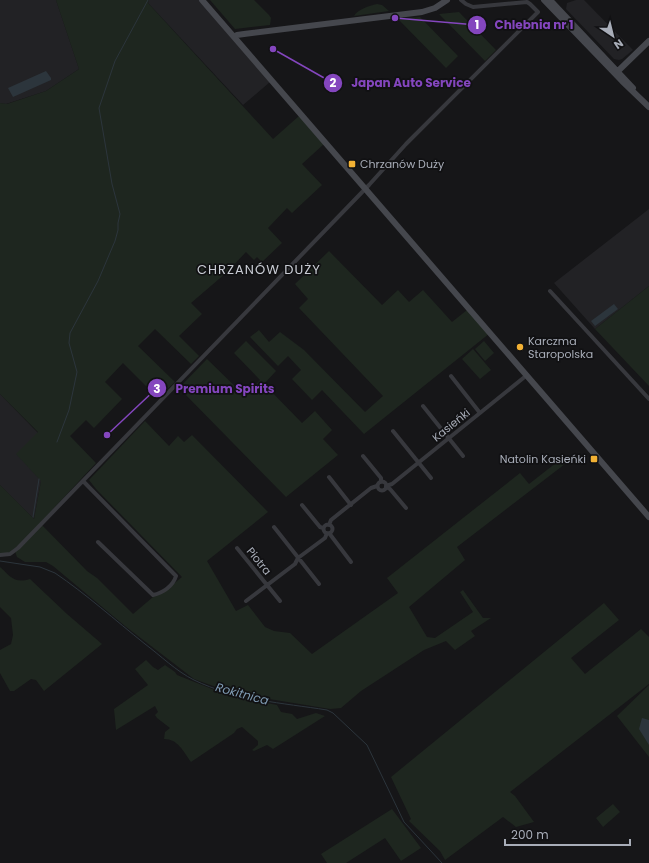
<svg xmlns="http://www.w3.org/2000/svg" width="649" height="863" font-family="Poppins,sans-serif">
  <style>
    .built { fill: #222225 }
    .green { fill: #1e261f }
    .water { fill: #2c353c }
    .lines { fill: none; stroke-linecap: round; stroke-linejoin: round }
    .stream { stroke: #2c353c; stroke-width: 1 }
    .street { stroke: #37383d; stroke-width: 4 }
    .secondary { stroke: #45474d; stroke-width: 6 }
    .poi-dot { fill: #f2b134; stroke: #111113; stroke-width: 1.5 }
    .labels { text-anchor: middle; stroke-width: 3.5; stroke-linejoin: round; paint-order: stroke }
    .poi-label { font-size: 11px; fill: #a8adb8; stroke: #111113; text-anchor: start }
    .street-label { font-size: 11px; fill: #a8adb8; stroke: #111113 }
    .water-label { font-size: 12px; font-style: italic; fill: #7f9bb3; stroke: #111113 }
    .quarter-label { font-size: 13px; letter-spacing: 1px; fill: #c9ccd4; stroke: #111113 }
    .leader { fill: none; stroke: #8446be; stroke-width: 1.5 }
    .callout-dot { fill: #8446be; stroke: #111113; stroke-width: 1.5 }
    .mark-label { font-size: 12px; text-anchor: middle; font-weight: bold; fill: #fff }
    .callout-label { font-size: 12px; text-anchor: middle; font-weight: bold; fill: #8446be; stroke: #111113; stroke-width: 3.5; stroke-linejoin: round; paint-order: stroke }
  </style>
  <rect width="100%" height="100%" fill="#161618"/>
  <path class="built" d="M0 0H56L79 69 46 91 6 104 0 103Z
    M149 0H199L270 82 243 105 148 3Z
    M576 0H584L633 50 622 59 619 60 614 59 566 9 567 3Z
    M649 209V286L595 329 554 283Z
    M0 394 38 433 41 481 34 519 0 485Z"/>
  <path class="green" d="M56 0H149L148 3 273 139 299 116 324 144 302 164 322 185 292 213 287 208 268 228 282 243 262 262 257 257 254 260 246 252 226 273 191 303 202 314 179 336 199 356 191 364 155 329 138 346 175 382 158 398 123 363 105 382 122 399 94 428 86 420 70 436 96 463 40 523 87 571 97 578 133 614 153 597 171 586 182 577 96 489 89 480 145 421 169 446 178 436 184 442 192 435 268 512 207 561 236 611 248 605 265 627 274 631 290 633 312 654 398 593 387 578 520 473 529 484 561 459 565 464 457 547 465 560 409 607 427 637 435 638 473 612 460 592 463 590 483 618H491L471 631 475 636 455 650 446 641 424 650 361 691 341 708 330 709 245 695 227 691 194 679 125 626 53 566 46 562H25L17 557 15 551 0 555V485L34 519 41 481 16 454 38 432 0 394V103L7 104 46 91 79 69Z
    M210 0H254L269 15 271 18 270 25 235 29Z
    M377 4 382 5 389 11 354 16C358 9 369 6 377 4Z
    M459 12 496 50 485 61 439 14Z
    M420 17 458 56 446 68 398 19Z
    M329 251 382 305 398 290 409 302 423 290 452 322 467 310 490 333 364 434 322 390 312 400 292 379 301 370 288 356 278 366 250 337 259 330 269 342 280 332 304 350 365 412 383 396 299 308 308 299 295 284Z
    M649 286V386L595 329Z
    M246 341 276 371 264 384 302 423 315 411 332 430 323 439 338 455 286 497 179 388 207 359 245 396 260 380 234 353Z
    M484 341 494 353 485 361 475 349Z
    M473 349 491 370 480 379 462 359Z
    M0 567C10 576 14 584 30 579L67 614 102 644 44 691 36 680 31 679 14 691H10L0 673V650L11 644 13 635 11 618 0 607Z
    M604 603 619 620 571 658 585 674 641 629 649 637V684L510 792 515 796 534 822 516 827 503 817 445 860 440 851 409 821 411 819 391 777Z
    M146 660 153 667 158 670 165 665 175 672 177 675 227 695 277 705 281 712 292 714 297 719 316 713 325 716 273 749 267 745 254 751 252 750 258 745V741L242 727 237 729 234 733 191 762C183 751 178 739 164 739L165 732 170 728 157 718 155 715 158 712 155 706 116 730 114 709 148 685 135 669Z
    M649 685V757L617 716Z
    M613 804 620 812 603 827 596 818Z
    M392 809 421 848 401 861 385 838 346 863H327L321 854Z"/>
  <path class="water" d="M46 71 51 78V80L13 97 8 88Z
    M614 304 618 309 595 326 591 321Z
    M642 718 649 720V745L639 729Z"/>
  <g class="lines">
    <path class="stream" d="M57 442 69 410 77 372 69 343 70 333 98 281 115 241 118 230V223L120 214 112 184 99 108 115 61 148 0
      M33 517 39 479
      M0 561 40 567 55 573C86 594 115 620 145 644 161 656 176 671 194 680 235 700 283 703 327 710L333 713 367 745 404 822 442 863"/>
    <path class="street" d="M550 291 649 399
      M451 376 480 413
      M423 406 463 456
      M393 431 431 478
      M363 456 381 478V482
      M329 477 351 505
      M83 481 176 576C173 586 163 593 153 595L98 542
      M377.5 486a4.5 4.5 0 1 1 9 0a4.5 4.5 0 1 1-9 0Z
      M386 486 392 484 527 375
      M386 487 390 489 406 508
      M302 505 320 527 323 528
      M323.5 529a4.5 4.5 0 1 1 9 0a4.5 4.5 0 1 1-9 0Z
      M329 525 331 520 371 488 377 486
      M274 527 319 584
      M329 533 351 562
      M237 548 280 601
      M0 555 10 554 18 548 369 185 406 144 538 12 530 4 527 2 473 7 466 4 461 0
      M246 601 295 564 298 558 325 538 327 533"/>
    <path class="secondary" d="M202 0 649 517
      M544 0 622 81 649 107
      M550 0 633 88
      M234 37 237 35 244 34 422 12 435 8 447 0
      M616 73 649 41"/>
  </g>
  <g class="poi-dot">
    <rect x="348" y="160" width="8" height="8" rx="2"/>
    <circle cx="520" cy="347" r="4"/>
    <rect x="590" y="455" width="8" height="8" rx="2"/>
  </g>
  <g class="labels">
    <g class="poi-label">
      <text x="360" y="168">Chrzanów Duży</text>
      <text x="528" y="345">Karczma<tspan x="528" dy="13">Staropolska</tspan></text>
      <text x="586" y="463" text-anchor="end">Natolin Kasieńki</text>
    </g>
    <g class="street-label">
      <text transform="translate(451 425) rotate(-39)" y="4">Kasieńki</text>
      <text transform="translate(259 561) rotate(51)" y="4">Piotra</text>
    </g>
    <g class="water-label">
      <text transform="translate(242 694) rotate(15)" y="4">Rokitnica</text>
    </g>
    <g class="quarter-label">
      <text x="259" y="274">CHRZANÓW DUŻY</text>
    </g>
  </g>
  <path class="leader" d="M395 18L477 25M273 49L333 83M107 435L157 388"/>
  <g class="callout-dot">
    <circle cx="395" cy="18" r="4"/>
    <circle cx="273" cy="49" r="4"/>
    <circle cx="107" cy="435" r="4"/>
    <circle cx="477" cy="25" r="10"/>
    <circle cx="333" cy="83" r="10"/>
    <circle cx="157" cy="388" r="10"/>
  </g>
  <g class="mark-label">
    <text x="477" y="29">1</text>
    <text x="333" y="87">2</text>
    <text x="157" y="393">3</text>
  </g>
  <g class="callout-label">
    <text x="534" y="29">Chlebnia nr 1</text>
    <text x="411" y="87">Japan Auto Service</text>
    <text x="225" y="393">Premium Spirits</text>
  </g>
  <g transform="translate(613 36) rotate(145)" stroke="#111113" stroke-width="3" paint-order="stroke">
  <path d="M0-3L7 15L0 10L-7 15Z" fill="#a8adb8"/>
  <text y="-6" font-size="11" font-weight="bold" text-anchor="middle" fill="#a8adb8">N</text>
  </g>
  <path d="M505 839v6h125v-6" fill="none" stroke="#a8adb8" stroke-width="2"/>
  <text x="511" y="839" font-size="12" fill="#a8adb8" stroke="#111113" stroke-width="3" paint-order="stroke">200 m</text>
</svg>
